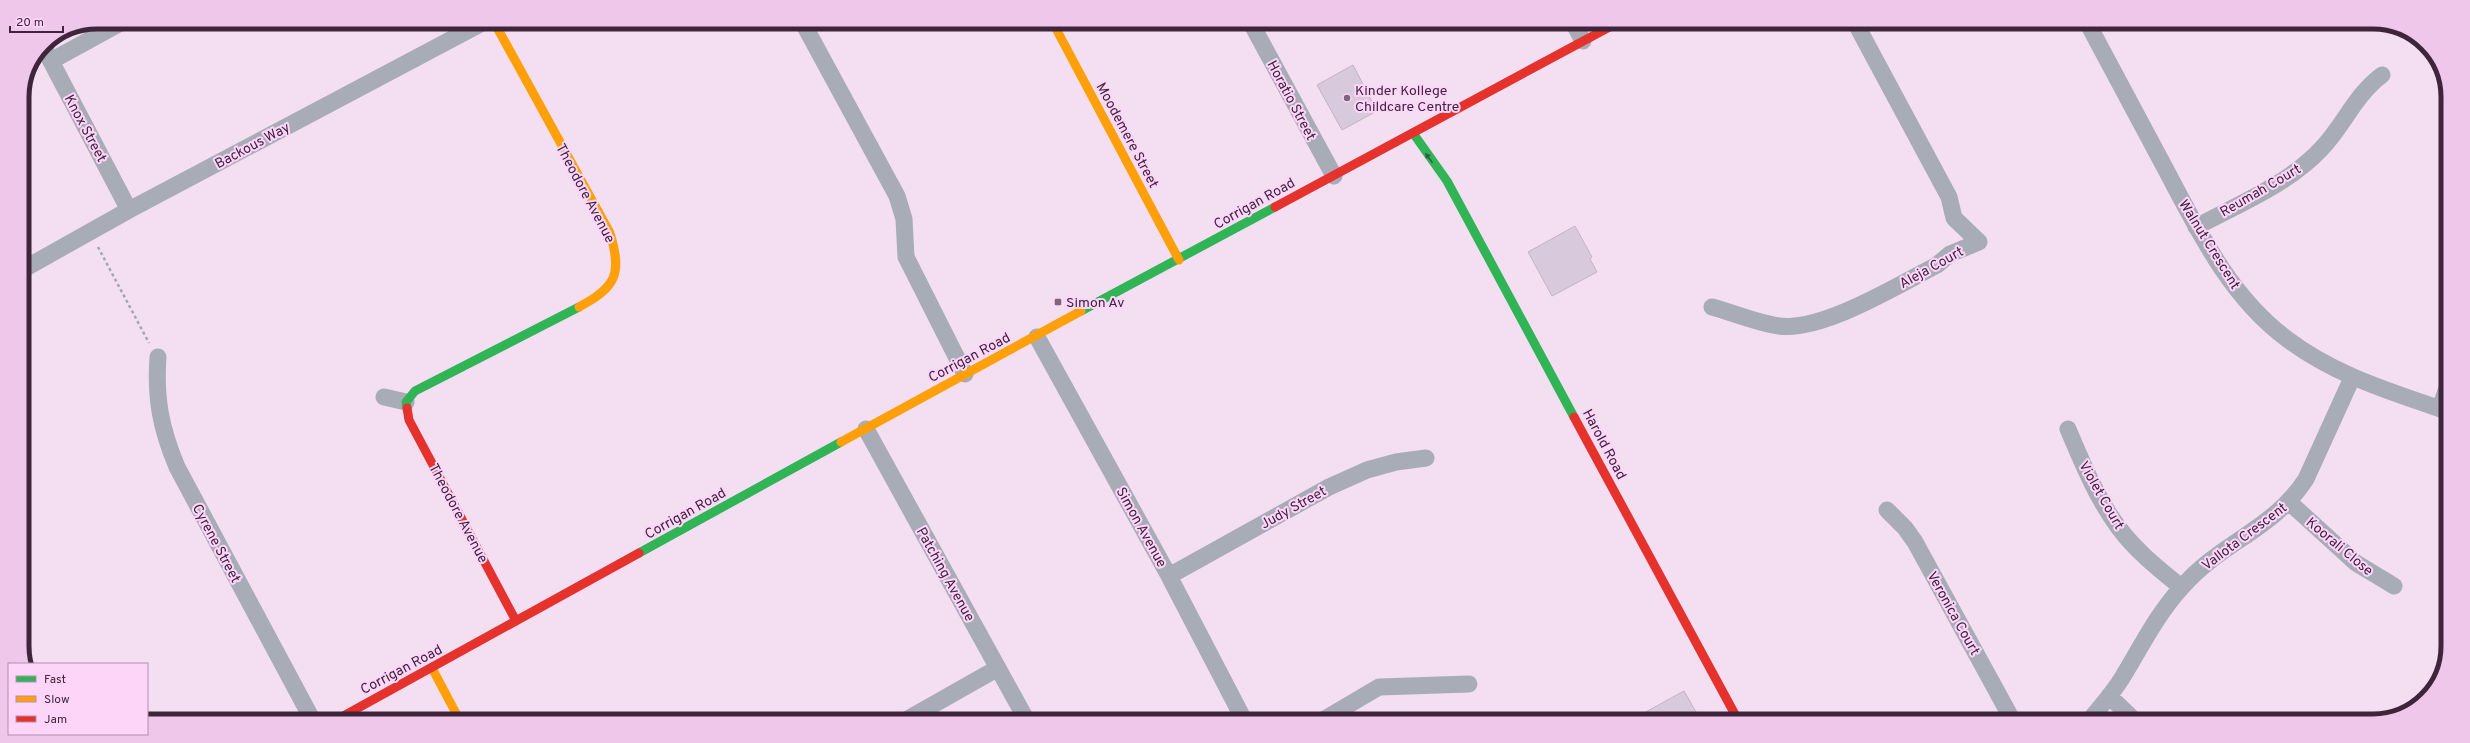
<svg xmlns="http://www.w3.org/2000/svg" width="2470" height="743" font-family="Overpass,sans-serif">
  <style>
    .building { fill: #d9c9dd; stroke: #c4b3c8 }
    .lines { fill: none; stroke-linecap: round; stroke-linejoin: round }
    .path { stroke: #a3a7b0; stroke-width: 2.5; stroke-dasharray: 3 3; stroke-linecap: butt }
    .street { stroke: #a8acb6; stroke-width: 17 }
    .fast { stroke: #30b455; stroke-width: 9 }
    .slow { stroke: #ff9f0a; stroke-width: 9 }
    .jam { stroke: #e5322d; stroke-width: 9 }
    .oneway { fill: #385e46 }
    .poi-dot { fill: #7e667c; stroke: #fdd5f9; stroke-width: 1.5 }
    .labels { text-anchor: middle; stroke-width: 4; stroke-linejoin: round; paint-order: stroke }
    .poi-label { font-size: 14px; fill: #3e253c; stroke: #fdd5f9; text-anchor: start }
    .street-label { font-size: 14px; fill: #3e253c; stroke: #fdd5f9 }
    .rim { fill: none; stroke: #3e253c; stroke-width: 5 }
  </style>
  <rect width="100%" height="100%" fill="#f4def2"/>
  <path class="building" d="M1353 65 1377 111 1342 130 1317 85Z
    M1575 226 1592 257 1590 259 1597 272 1552 296 1528 252Z
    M1684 691 1696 712 1682 720H1631Z"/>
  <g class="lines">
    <path class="path" d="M98 247 149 343"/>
    <path class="street" d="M803 23 897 196 904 219 906 257 965 374
      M1251 23 1334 176
      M1574 24 1583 41
      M2088 24C2114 72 2139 120 2165 168 2198 230 2229 296 2287 339 2336 376 2390 391 2446 411
      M43 46 129 210
      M51 61 122 22
      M2196 227C2239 204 2289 184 2322 148 2344 125 2355 95 2382 75
      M22 270 129 210 484 22
      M1712 307C1734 313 1757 323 1779 326 1822 332 1898 285 1937 265L1950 254 1979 242 1954 218 1949 197 1856 24
      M1037 337 1169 576 1244 720
      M158 357C155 399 161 429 177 467L312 719
      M384 397 406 402
      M2440 408 2447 388
      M866 429 1026 719
      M2068 429C2082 462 2097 499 2119 528 2136 551 2159 569 2181 587
      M2289 502 2356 563 2394 586
      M1887 510 1905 528 1915 542 2013 721
      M1169 576 1329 487 1367 470 1396 462 1426 458
      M2109 696 2135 721
      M908 719 998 668
      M1323 720 1379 687 1469 684
      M2089 721C2100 707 2113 693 2122 678 2141 647 2157 614 2182 587 2221 542 2273 530 2306 479L2352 378"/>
    <path class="fast" d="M1413 133 1447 181 1574 417
      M1081 311 1275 207
      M407 408 406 402 415 391 579 307
      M639 553 841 442"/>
    <path class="slow" d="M494 22 610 233C622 273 617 287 579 307
      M1053 23 1179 260
      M841 442 1081 311
      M432 668 459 719"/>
    <path class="jam" d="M1275 207 1615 24
      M407 408 409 420 516 621
      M1574 417 1738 720
      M338 719 639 553"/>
  </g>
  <defs><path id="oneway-solid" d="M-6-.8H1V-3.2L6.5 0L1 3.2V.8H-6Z"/></defs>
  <use class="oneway" href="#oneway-solid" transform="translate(1429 158) rotate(-126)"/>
  <g class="poi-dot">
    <circle cx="1347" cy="98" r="4"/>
    <rect x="1054" y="298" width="8" height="8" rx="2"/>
  </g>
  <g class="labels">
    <g class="poi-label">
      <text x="1355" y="95">Kinder Kollege<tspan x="1355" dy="16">Childcare Centre</tspan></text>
      <text x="1066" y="307">Simon Av</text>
    </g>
    <g class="street-label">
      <text transform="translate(1292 100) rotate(62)" y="5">Horatio Street</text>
      <text transform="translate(86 128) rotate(62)" y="5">Knox Street</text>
      <text transform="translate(1128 135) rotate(62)" y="5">Moodemere Street</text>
      <text transform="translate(252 145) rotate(-28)" y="5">Backous Way</text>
      <text transform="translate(2260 190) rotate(-30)" y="5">Reumah Court</text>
      <text transform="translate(586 193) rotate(62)" y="5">Theodore Avenue</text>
      <text transform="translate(1254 203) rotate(-29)" y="5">Corrigan Road</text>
      <text transform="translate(2210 244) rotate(58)" y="5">Walnut Crescent</text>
      <text transform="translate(1931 267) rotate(-29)" y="5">Aleja Court</text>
      <text transform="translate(969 357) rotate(-28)" y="5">Corrigan Road</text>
      <text transform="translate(1605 444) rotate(62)" y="5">Harold Road</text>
      <text transform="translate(2102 495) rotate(60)" y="5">Violet Court</text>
      <text transform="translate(1293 507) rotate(-29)" y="5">Judy Street</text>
      <text transform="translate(459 513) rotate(62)" y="5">Theodore Avenue</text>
      <text transform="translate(685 513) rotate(-29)" y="5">Corrigan Road</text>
      <text transform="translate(1142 527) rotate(61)" y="5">Simon Avenue</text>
      <text transform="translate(2244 536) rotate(-37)" y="5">Vallota Crescent</text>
      <text transform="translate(217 543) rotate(62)" y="5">Cyrene Street</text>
      <text transform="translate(2340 546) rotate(40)" y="5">Koorali Close</text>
      <text transform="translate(946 574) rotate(61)" y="5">Patching Avenue</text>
      <text transform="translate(1954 613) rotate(61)" y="5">Veronica Court</text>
      <text transform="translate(401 669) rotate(-28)" y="5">Corrigan Road</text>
    </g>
  </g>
  <path d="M0 0H2470V743H0ZM97 29H2373A68 68 0 0 1 2441 97V646A68 68 0 0 1 2373 714H97A68 68 0 0 1 29 646V97A68 68 0 0 1 97 29Z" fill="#eec7ea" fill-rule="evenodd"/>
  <path class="rim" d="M97 29H2373A68 68 0 0 1 2441 97V646A68 68 0 0 1 2373 714H97A68 68 0 0 1 29 646V97A68 68 0 0 1 97 29Z"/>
  <rect x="8" y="663" width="140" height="72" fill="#fdd5f9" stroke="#b18fad"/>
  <rect x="16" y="676" width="20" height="6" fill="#30b455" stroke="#b18fad"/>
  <text x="44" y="683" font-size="12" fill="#3e253c">Fast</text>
  <rect x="16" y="696" width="20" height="6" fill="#ff9f0a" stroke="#b18fad"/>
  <text x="44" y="703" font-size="12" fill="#3e253c">Slow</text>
  <rect x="16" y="716" width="20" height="6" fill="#e5322d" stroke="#b18fad"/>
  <text x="44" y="723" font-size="12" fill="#3e253c">Jam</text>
  <path d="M10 26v6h53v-6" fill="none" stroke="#3e253c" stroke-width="2"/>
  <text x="16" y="26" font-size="12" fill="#3e253c" stroke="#fdd5f9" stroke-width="3" paint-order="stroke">20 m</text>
</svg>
